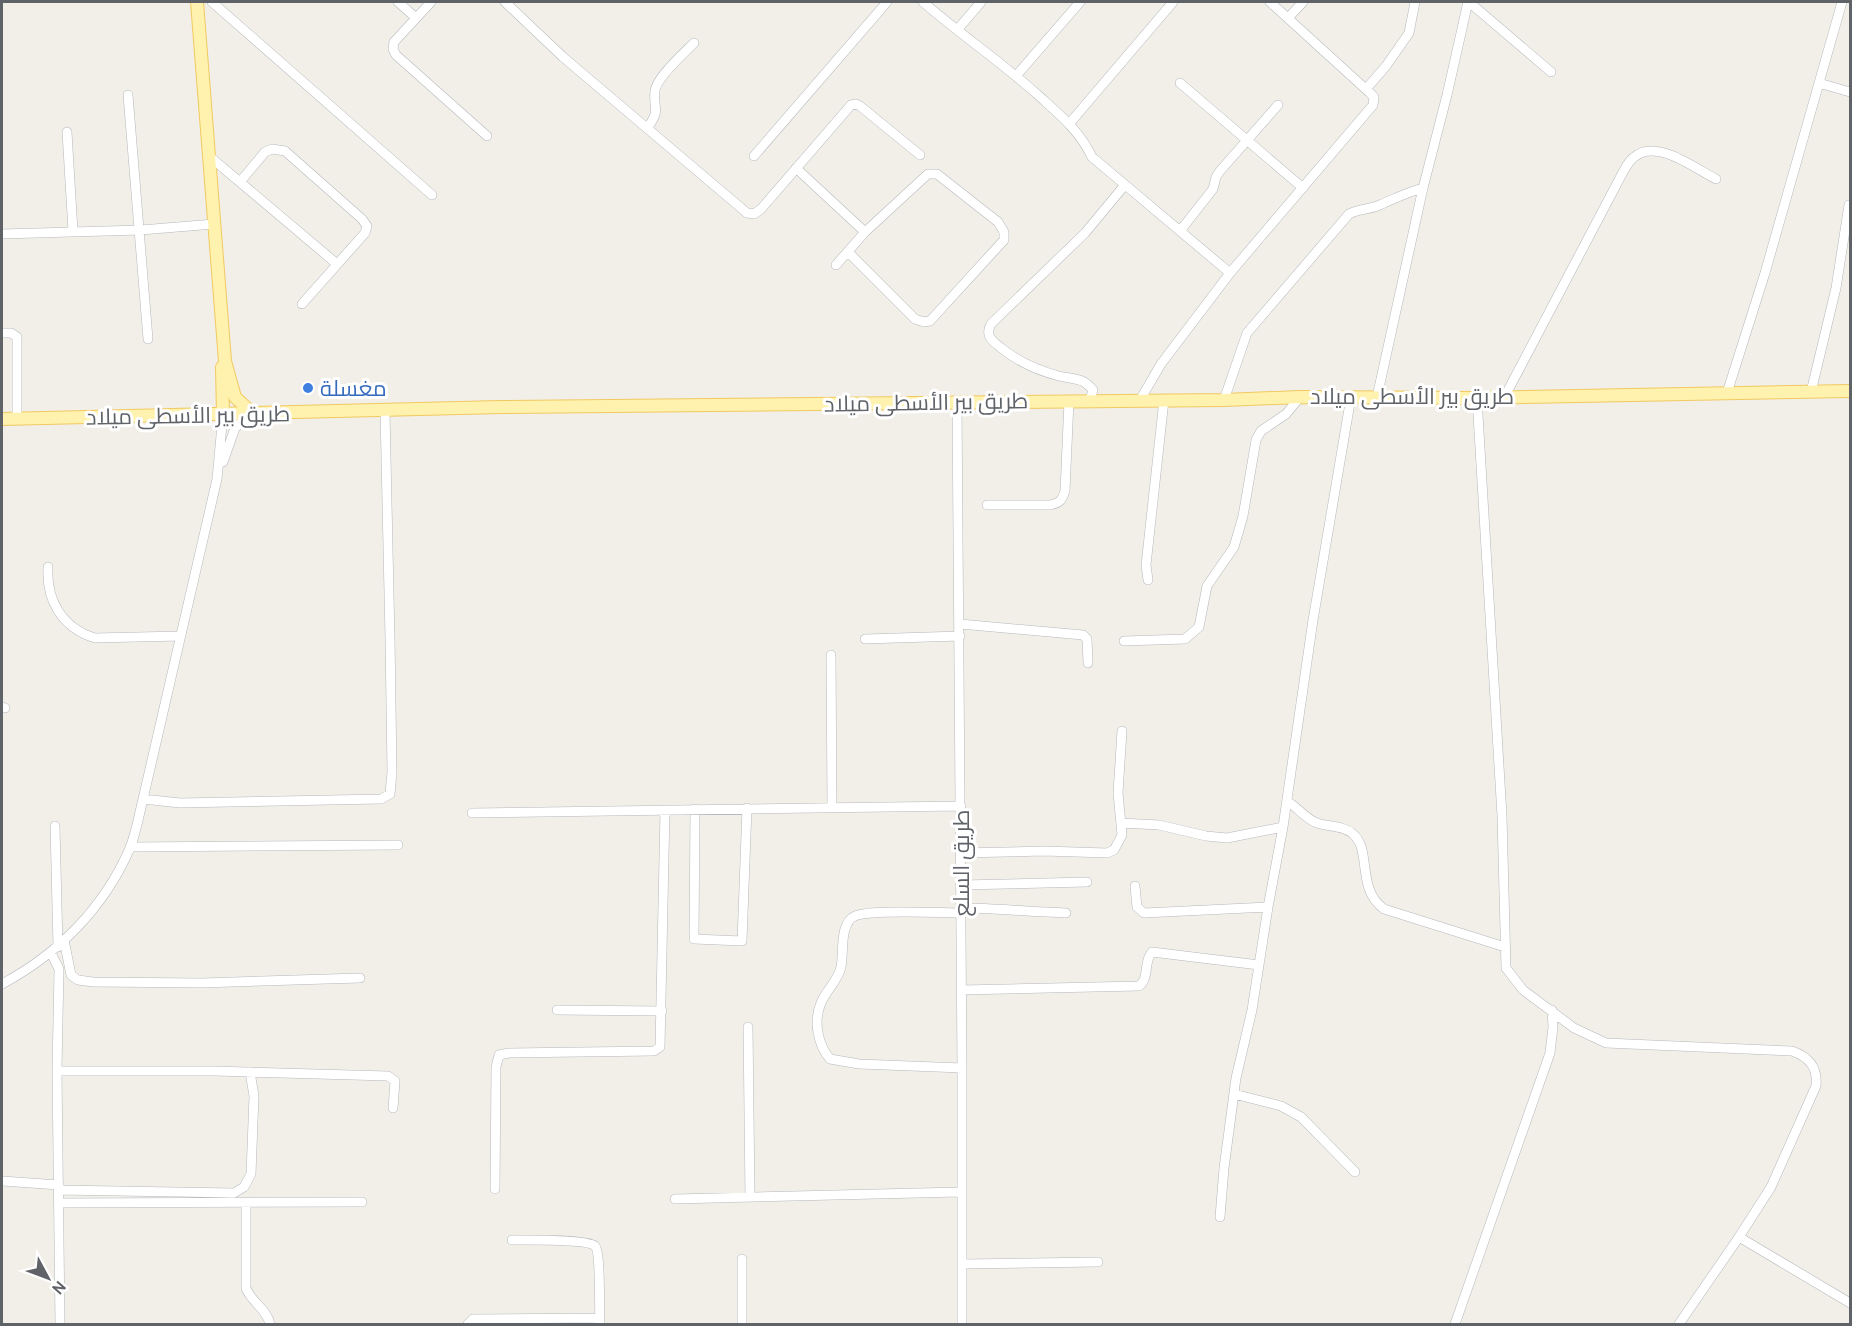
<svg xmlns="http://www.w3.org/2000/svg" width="1852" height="1326" font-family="Cabin,Cairo,sans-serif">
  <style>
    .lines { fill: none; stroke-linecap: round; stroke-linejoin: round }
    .minor-casing { stroke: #b5b8bc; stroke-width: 10 }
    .major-casing { stroke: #f2c960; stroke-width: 14 }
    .minor { stroke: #fff; stroke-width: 9 }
    .major { stroke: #fff2af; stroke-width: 12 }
    .shop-dot { fill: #3f7fe0; stroke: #fff; stroke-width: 2 }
    .labels { text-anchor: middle; stroke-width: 6; stroke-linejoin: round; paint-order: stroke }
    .shop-label { font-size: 22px; fill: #366cbe; stroke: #fff; text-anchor: start }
    .street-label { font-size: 22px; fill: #5f6368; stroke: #fff }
  </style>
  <rect width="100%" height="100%" fill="#f1efe8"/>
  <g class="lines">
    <g class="minor-casing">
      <path id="minor" d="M212 2 432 195
        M398 2 416 18
        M431 2 394 42 393 49 396 55 487 136
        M505 2 563 57 747 213 754 214 761 209 851 105 856 104 860 106 920 155
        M923 2C960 34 1001 62 1038 95 1060 115 1079 130 1092 157L1230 273
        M1469 2 1551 72
        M1288 18 1303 2
        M958 29 981 2
        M1016 76 1080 2
        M1180 83 1303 188
        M1819 83 1850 92
        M1366 89 1386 66 1409 33 1415 2
        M128 95 148 339
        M1069 124 1173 2
        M648 127C661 109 653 110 655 91 656 78 684 53 694 43
        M67 132 73 231
        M209 156 337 264
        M754 156 887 2
        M796 168 865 232
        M240 182 265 152 272 149 285 151 362 219 367 226 365 233 302 304
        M1180 231 1213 189 1216 177 1220 171 1278 105
        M2 234 141 230 214 224
        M836 265 865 232 928 174H937L998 222 1004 232V240L993 252 930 321 924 322 915 319 848 252
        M2 333H11L17 337V418
        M1811 392 1836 288 1849 205
        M1727 393 1765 273 1842 2
        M1505 396 1622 174C1625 169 1628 162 1633 158 1655 137 1694 168 1716 179
        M1377 397 1423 188 1447 95 1468 2
        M1477 398 1502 816 1506 968 1523 990 1574 1028 1606 1043 1792 1051C1809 1057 1818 1067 1816 1086L1771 1187 1739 1237 1850 1303
        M1090 400 1093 390C1090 387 1087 383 1082 381 1075 378 1066 378 1059 376 1036 370 1018 362 1000 347 991 340 985 335 991 324L1085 233 1124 186
        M1140 400 1161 364 1230 273 1373 105 1374 97 1370 93 1270 2
        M1224 400 1247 333 1349 214C1360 208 1371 210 1382 204 1396 198 1408 192 1423 188
        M957 402 962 1068V1324
        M223 462 235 428 251 413
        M987 505H1050C1060 503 1062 500 1065 491L1069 401
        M48 567C46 600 62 628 95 638L180 636
        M1148 580 1146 565 1164 400
        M960 624 1083 635 1087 639 1088 663
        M865 639 960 636
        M1124 641 1185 639 1199 627 1207 586 1234 547 1243 516 1256 440 1261 431 1286 414 1300 397
        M831 655 832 807
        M2 707 5 708
        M143 799 180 803 381 799 390 794 392 772 390 639 385 411
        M1287 801C1297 807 1306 819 1317 823 1328 827 1343 825 1353 834 1372 850 1356 889 1384 909L1505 947
        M695 809 694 939 742 941 747 808
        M472 813 961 806
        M1121 823 1159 825 1206 836 1227 838 1283 827
        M55 826 58 947
        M130 847 398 845
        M961 853 1044 851 1107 853 1114 850 1122 835 1118 793 1122 731
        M961 885 1087 882
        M1135 886 1137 907 1144 913 1268 907
        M961 908C996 908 1030 912 1066 913
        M961 913C941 913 870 909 855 916 839 923 844 953 841 967 838 981 826 990 821 1003 813 1021 818 1045 830 1059L859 1064 962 1068
        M64 940 71 975 78 980 93 982 202 983 360 978
        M51 953 59 969 57 1071 60 1324
        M2 984C58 954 104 908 130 848 136 833 139 815 143 799L217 479 223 414
        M962 990 1139 986C1150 978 1143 962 1152 952L1259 965
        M557 1010 662 1011
        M748 1027 750 1198
        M57 1071H215L388 1076 395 1081 393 1108
        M1234 1094 1281 1106 1301 1117 1355 1172
        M2 1181 59 1185
        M495 1189 496 1067 499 1055 509 1053 654 1051 660 1047 665 810
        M59 1190 234 1193 244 1187 251 1174 254 1096 250 1072
        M675 1199 960 1192
        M59 1203 362 1202
        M246 1203V1288C251 1302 267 1309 270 1324
        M1220 1217 1224 1168 1236 1078 1252 1010 1268 907 1283 827 1313 620 1351 397
        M512 1240C525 1240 588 1239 595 1246 601 1252 599 1313 600 1324
        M742 1259V1324
        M962 1264 1098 1262
        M468 1324 473 1319 600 1318
        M1455 1324 1550 1053 1553 1027 1552 1010
        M1679 1324 1739 1237"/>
    </g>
    <g class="major-casing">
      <path id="major" d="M197 2 225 361 235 397 252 413
        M222 367 223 414
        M2 419 501 407 1224 400 1300 397 1477 398 1850 391"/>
    </g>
    <use href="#minor" class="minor"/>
    <use href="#major" class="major"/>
  </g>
  <circle class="shop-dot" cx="308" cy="388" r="6"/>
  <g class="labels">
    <g class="shop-label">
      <text x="320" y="396">مغسلة</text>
    </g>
    <g class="street-label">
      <text x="1412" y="404">طريق بير الأسطى ميلاد</text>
      <text transform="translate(926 402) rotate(-1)" y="8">طريق بير الأسطى ميلاد</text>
      <text transform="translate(188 415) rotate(-1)" y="8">طريق بير الأسطى ميلاد</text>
      <text transform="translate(961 863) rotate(-90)" y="8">طريق السلع</text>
    </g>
  </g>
  <rect width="1852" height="1326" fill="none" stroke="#5f6368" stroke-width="6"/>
  <g transform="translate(48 1278) rotate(131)" stroke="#ffffff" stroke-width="4.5" paint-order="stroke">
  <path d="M0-4.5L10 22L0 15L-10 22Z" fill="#5f6368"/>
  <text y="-9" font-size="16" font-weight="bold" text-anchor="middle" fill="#5f6368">N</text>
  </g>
</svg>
